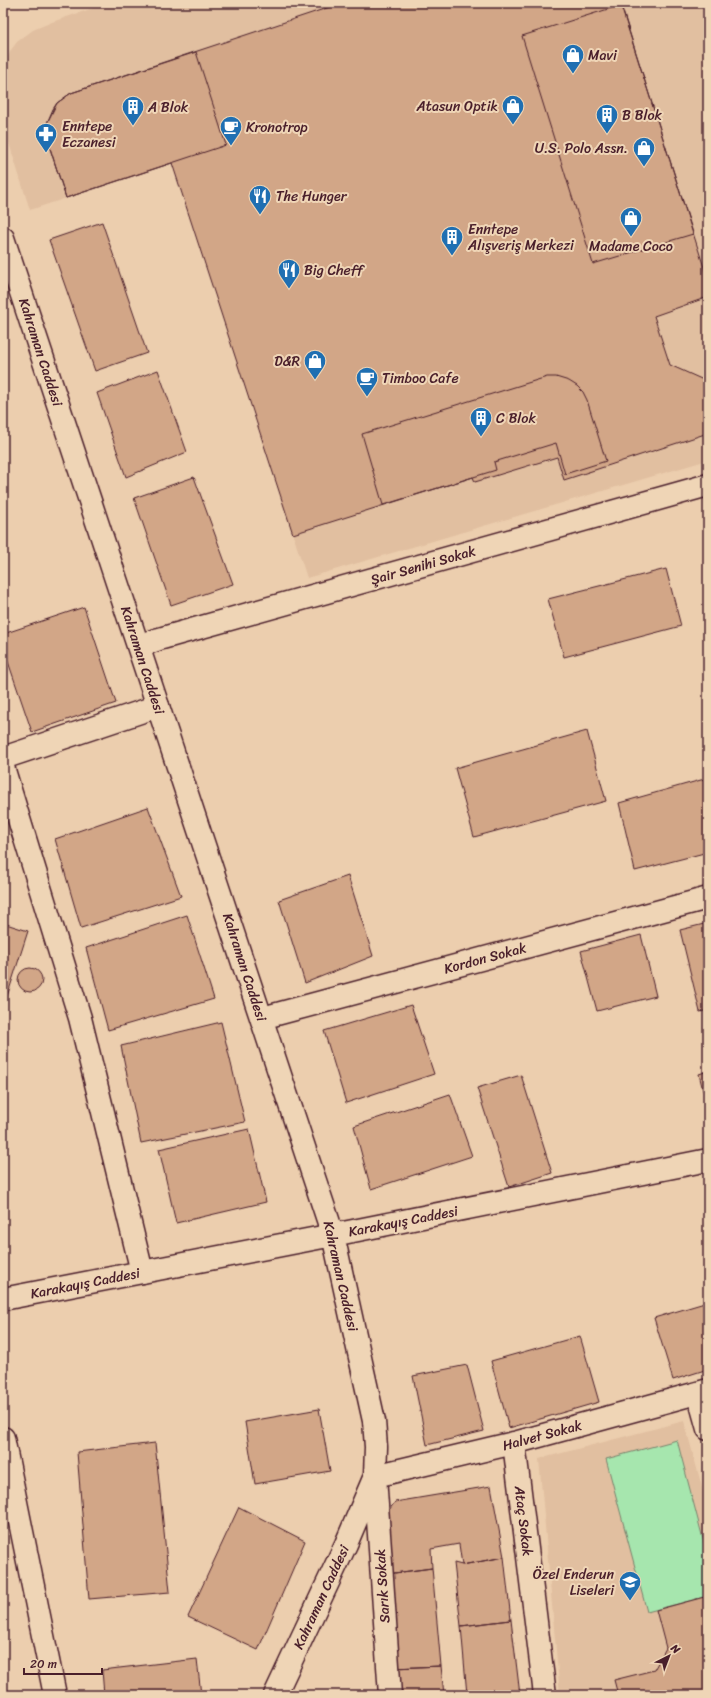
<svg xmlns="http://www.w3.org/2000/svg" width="711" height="1698" font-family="Sriracha,sans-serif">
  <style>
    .built { fill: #e1bfa0 }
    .green { fill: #a6e6ae; stroke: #78826c }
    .building { fill: #d2a687; stroke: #4a1f2b }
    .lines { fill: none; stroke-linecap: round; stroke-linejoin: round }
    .minor-casing { stroke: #4a1f2b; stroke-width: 25 }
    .tertiary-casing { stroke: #4a1f2b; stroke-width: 25 }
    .minor { stroke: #efd5b6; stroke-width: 22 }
    .tertiary { stroke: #efd5b6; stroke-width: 22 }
    .labels { text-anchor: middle; stroke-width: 4; stroke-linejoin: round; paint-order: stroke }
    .poi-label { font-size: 14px; fill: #4a1f2b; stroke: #efd5b6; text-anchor: start }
    .street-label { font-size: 14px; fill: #4a1f2b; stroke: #efd5b6 }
  </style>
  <rect width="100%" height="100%" fill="#ecceae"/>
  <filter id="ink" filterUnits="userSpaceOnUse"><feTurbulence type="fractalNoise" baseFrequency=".025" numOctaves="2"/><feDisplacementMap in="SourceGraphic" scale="8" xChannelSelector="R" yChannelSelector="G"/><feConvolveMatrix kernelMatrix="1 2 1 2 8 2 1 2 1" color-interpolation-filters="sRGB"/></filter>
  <g filter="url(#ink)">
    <path class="built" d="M108 3H707L708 460 307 578 173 163 30 210 3 124V70L6 60 11 50 17 42 33 30 52 22Z
      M684 1421 708 1509V1695H560L539 1459Z"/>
    <path class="green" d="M677 1440 708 1558V1596L647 1612 606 1459Z"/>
    <path class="building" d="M342 3H620L708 280V297L654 316 670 365 708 382V433L564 480 557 457 475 482 473 477 293 534 172 163 66 198 47 139 46 130 47 123 53 109 57 103 71 93Z
      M621 5 693 234 593 264 522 36Z
      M196 52 226 145 66 198 47 139V123L57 103 71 93Z
      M102 222 147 353 95 371 49 240Z
      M158 370 187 452 126 477 97 393Z
      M547 377H556L569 381 577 386 583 392 587 400 606 461 565 474 556 443 494 462 496 470 383 505 362 434Z
      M194 477 233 584 171 605 134 498Z
      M666 569 681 626 564 657 548 599Z
      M84 607 116 703 32 732 3 647V634Z
      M587 731 606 801 474 837 455 768Z
      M708 778V852L635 871 619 803Z
      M148 807 181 896 81 928 55 839Z
      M348 876 373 956 305 983 279 900Z
      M187 915 214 999 108 1030 86 948Z
      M3 923 28 931 3 1009Z
      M708 923V1010L700 1012 680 930Z
      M641 935 656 996 597 1011 581 951Z
      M18 980a12 12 0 1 1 24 0a12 12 0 1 1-24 0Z
      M411 1005 434 1074 346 1103 324 1031Z
      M221 1022 245 1122 141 1143 121 1046Z
      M708 1071V1111L699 1074Z
      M521 1075 552 1173 509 1187 477 1088Z
      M450 1094 472 1156 371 1189 354 1126Z
      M249 1129 266 1202 176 1223 159 1149Z
      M708 1302V1369L673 1380 654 1318Z
      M580 1336 599 1402 509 1428 491 1361Z
      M467 1365 484 1431 427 1445 413 1376Z
      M319 1409 330 1471 255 1484 245 1422Z
      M155 1443 170 1592 89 1599 77 1452Z
      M491 1486 504 1557 462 1565 459 1544 431 1549 432 1568 387 1574 383 1518 395 1502Z
      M239 1507 305 1541 258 1650 188 1617Z
      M504 1557 511 1620 461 1626 454 1563 462 1565Z
      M432 1568 441 1666 393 1668 387 1574Z
      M708 1596V1695H618L614 1680 654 1670 666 1648 656 1610Z
      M511 1620 520 1695H467L461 1626Z
      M197 1659 201 1695H104L102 1670Z
      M441 1666 444 1695H395L393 1668Z"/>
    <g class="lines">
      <g class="minor-casing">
        <path id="minor" d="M139 646 159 639 708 485
          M3 758 158 706
          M3 767 80 1018 142 1272
          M262 1018 708 898
          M698 1393 708 1429
          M3 1438 55 1695
          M514 1443 545 1695
          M390 1695 375 1476 514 1443 708 1390"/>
      </g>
      <g class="tertiary-casing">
        <path id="tertiary" d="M3 238 333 1235 374 1421 376 1447 375 1476 346 1544 275 1695
          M3 1299 333 1235 708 1160"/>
      </g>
      <use href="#minor" class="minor"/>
      <use href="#tertiary" class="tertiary"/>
    </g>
  </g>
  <defs>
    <g id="shop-pin" transform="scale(1.15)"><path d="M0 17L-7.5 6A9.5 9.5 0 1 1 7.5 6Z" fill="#1f6fb2" stroke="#efd5b6"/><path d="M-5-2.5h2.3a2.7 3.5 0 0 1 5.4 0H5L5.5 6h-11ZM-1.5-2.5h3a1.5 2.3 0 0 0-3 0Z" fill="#fff"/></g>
    <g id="building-pin" transform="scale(1.15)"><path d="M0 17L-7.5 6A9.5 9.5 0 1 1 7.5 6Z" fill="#1f6fb2" stroke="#efd5b6"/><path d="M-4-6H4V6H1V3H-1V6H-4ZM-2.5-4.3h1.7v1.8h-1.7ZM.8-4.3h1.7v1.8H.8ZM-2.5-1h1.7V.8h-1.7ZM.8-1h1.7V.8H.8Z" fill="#fff"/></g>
    <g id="cafe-pin" transform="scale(1.15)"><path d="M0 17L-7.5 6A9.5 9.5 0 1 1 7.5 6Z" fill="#1f6fb2" stroke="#efd5b6"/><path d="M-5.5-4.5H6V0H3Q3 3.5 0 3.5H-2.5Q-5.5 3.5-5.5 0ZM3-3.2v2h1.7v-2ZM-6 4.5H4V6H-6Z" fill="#fff"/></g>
    <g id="pharmacy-pin" transform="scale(1.15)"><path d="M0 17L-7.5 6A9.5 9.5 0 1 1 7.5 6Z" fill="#1f6fb2" stroke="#efd5b6"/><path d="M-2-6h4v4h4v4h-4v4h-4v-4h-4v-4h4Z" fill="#fff"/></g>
    <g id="restaurant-pin" transform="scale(1.15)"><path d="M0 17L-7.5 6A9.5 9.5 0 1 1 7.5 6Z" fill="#1f6fb2" stroke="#efd5b6"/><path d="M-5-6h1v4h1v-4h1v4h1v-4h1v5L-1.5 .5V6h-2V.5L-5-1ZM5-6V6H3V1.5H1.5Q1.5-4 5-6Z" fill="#fff"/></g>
    <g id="school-pin" transform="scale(1.15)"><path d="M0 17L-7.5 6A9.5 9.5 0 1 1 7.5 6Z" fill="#1f6fb2" stroke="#efd5b6"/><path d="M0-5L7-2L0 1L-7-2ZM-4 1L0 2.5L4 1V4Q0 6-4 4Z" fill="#fff"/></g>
  </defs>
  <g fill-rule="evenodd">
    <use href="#shop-pin" x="573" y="55"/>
    <use href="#shop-pin" x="513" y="106"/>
    <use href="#building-pin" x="133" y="107"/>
    <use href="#building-pin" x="607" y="115"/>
    <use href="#cafe-pin" x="231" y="127"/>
    <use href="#pharmacy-pin" x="46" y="134"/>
    <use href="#shop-pin" x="644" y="148"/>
    <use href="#restaurant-pin" x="260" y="196"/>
    <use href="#shop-pin" x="631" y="218"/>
    <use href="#building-pin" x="452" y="237"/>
    <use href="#restaurant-pin" x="289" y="270"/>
    <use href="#shop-pin" x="315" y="361"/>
    <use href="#cafe-pin" x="367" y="378"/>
    <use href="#building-pin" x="481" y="418"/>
    <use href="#school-pin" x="630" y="1582"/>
  </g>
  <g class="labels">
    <g class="poi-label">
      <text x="588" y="60">Mavi</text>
      <text x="498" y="111" text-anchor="end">Atasun Optik</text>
      <text x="148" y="112">A Blok</text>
      <text x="622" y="120">B Blok</text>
      <text x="62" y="131">Enntepe<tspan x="62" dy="16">Eczanesi</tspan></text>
      <text x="246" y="132">Kronotrop</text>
      <text x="628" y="153" text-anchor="end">U.S. Polo Assn.</text>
      <text x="276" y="201">The Hunger</text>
      <text x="468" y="234">Enntepe<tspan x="468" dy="16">Alışveriş Merkezi</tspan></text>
      <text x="631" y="251" text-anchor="middle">Madame Coco</text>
      <text x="304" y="275">Big Cheff</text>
      <text x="300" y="366" text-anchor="end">D&amp;R</text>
      <text x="382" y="383">Timboo Cafe</text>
      <text x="496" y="423">C Blok</text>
      <text x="614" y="1579" text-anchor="end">Özel Enderun<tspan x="614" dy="16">Liseleri</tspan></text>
    </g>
    <g class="street-label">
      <text transform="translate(41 352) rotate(72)" y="5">Kahraman Caddesi</text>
      <text transform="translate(423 565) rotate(-16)" y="5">Şair Senihi Sokak</text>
      <text transform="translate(143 660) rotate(72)" y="5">Kahraman Caddesi</text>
      <text transform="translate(485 958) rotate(-15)" y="5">Kordon Sokak</text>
      <text transform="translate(245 967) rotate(72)" y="5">Kahraman Caddesi</text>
      <text transform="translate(403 1221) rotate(-11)" y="5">Karakayış Caddesi</text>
      <text transform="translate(341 1276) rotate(77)" y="5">Kahraman Caddesi</text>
      <text transform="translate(85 1283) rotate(-11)" y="5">Karakayış Caddesi</text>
      <text transform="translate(542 1435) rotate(-15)" y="5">Halvet Sokak</text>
      <text transform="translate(524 1521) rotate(83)" y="5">Ataç Sokak</text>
      <text transform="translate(382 1586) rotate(-94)" y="5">Sarık Sokak</text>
      <text transform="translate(321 1597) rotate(-65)" y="5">Kahraman Caddesi</text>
    </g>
  </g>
  <rect width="711" height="1698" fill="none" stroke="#efd5b6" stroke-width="16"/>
  <rect x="8" y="8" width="695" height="1682" fill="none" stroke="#4a1f2b" stroke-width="1.5" filter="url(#ink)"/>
  <g transform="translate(669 1656) rotate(42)" stroke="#efd5b6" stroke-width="3" paint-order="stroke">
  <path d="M0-3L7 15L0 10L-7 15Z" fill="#4a1f2b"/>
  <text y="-6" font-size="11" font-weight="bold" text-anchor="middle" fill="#4a1f2b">N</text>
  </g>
  <path d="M24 1668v6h78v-6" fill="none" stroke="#4a1f2b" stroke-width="2"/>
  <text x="30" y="1668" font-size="12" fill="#4a1f2b" stroke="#efd5b6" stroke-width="3" paint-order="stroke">20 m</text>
</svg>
